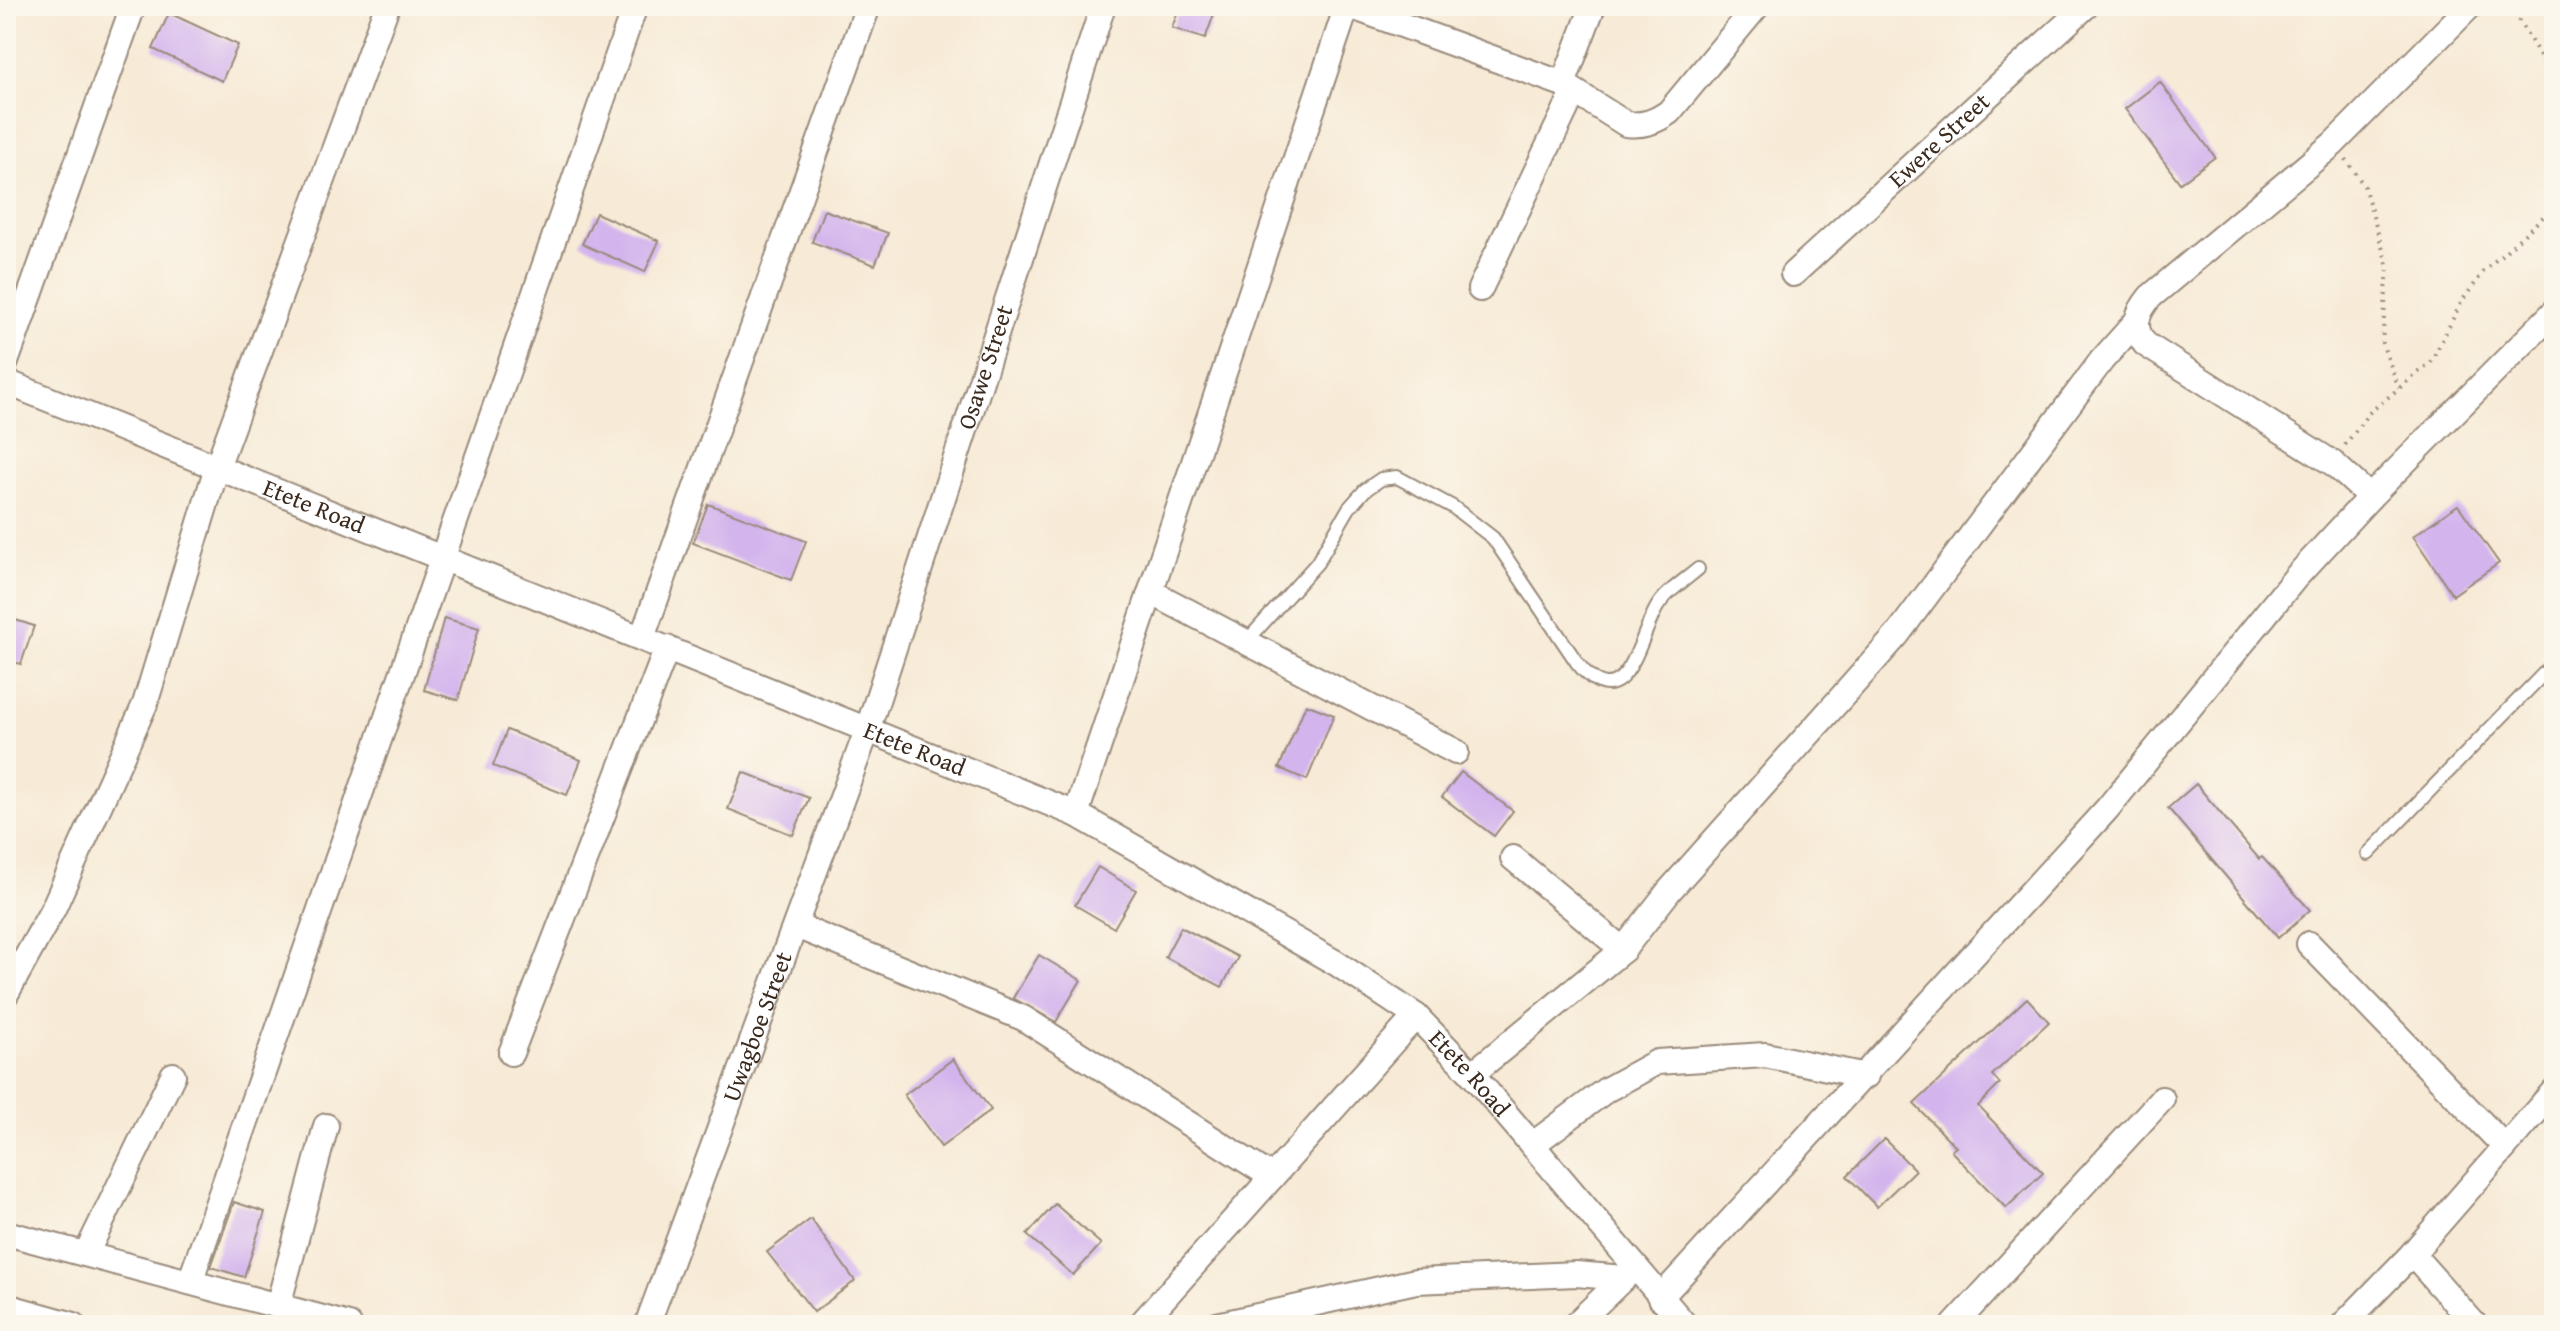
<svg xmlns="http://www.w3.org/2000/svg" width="2560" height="1331" font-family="'Gentium Book Plus',serif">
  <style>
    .building { fill: #d3b4ed }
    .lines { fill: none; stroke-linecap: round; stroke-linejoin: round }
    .service-casing { stroke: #998a7a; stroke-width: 16 }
    .minor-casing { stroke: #998a7a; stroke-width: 28 }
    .path { stroke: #998a7a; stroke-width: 4; stroke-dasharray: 2 6; stroke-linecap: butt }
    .service { stroke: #fff; stroke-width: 12 }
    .minor { stroke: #fff; stroke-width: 24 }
    .labels { text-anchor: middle; stroke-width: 6; stroke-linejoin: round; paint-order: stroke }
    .street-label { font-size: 24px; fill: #3b2a1e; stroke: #fbf7ec }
  </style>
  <rect width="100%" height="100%" fill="#fbf7ec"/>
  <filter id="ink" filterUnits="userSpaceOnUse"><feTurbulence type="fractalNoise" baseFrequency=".0125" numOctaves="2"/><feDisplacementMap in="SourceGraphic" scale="16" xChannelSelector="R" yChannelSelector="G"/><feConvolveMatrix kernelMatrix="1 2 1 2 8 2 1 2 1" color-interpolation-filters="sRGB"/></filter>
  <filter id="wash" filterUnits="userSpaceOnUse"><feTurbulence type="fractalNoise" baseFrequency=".006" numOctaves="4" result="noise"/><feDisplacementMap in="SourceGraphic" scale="32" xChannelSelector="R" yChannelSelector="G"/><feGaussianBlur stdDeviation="1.8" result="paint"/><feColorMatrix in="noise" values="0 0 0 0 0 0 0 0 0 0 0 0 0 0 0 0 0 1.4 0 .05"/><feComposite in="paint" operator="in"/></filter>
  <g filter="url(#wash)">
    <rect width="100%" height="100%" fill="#f7ead6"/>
    <g id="blocks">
      <path class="building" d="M1180 6H1217L1205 39 1172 28Z
        M169 13 238 45 222 81 153 49Z
        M2160 82 2215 157 2180 183 2125 109Z
        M824 210 888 233 875 265 812 242Z
        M596 213 659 241 645 272 582 244Z
        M708 504 806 541 791 580 693 543Z
        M2458 505 2499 563 2453 595 2413 536Z
        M6 617 34 626 21 664 6 660Z
        M444 618 479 628 458 700 424 690Z
        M1306 704 1334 715 1307 780 1279 768Z
        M507 730 581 760 567 795 493 766Z
        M743 772 809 798 793 835 728 809Z
        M1461 772 1513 811 1494 836 1442 797Z
        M2196 784 2259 859 2262 857 2310 910 2278 938 2168 808Z
        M1098 867 1136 890 1114 928 1075 905Z
        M1181 927 1238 957 1222 987 1165 957Z
        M1039 955 1081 980 1056 1022 1013 998Z
        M2027 998 2049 1022 1992 1075 2000 1084 1978 1106 2043 1173 2006 1208 1951 1151 1956 1147 1914 1104Z
        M953 1059 991 1110 941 1147 904 1095Z
        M1884 1139 1915 1170 1877 1207 1847 1176Z
        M234 1202 265 1212 244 1277 211 1267Z
        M1055 1204 1101 1244 1073 1275 1027 1235Z
        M811 1219 855 1281 814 1312 767 1252Z"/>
    </g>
  </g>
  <g filter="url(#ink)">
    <use href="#blocks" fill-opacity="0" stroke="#998a7a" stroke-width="2"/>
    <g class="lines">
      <g class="service-casing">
        <path id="service" d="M1246 642 1317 563 1349 508 1365 490 1381 479 1397 477 1453 507 1493 538 1578 664C1626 723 1639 636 1657 607 1666 592 1684 581 1698 569
          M2368 854 2554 663"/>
      </g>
      <g class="minor-casing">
        <g id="minor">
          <path d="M1350 6 1563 84 1626 124C1643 126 1655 122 1669 112L1757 6"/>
          <path d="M1563 84 1593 6"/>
          <path id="s1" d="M1793 274 2086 6"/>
          <path d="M1480 289 1574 92"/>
          <path d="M6 362 133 6"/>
          <path id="s2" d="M6 382 1076 814 1336 963 1416 1016 1472 1074 1685 1325"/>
          <path d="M2370 497 2334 464 2145 344C2131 326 2137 313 2150 297L2333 144 2470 6"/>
          <path d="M1151 592 1456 752"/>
          <path d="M642 638 868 6"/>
          <path d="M1076 814 1347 6"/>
          <path d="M1513 858 1623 950"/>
          <path d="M796 926 1023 1018 1272 1177"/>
          <path d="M2309 944 2505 1147"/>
          <path d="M6 994 53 909 145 704 217 467 387 6"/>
          <path d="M511 1053 667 648"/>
          <path d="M1472 1074 1623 950 1669 891 1897 635 2102 360 2136 322"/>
          <path d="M1532 1145 1606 1090 1657 1062 1765 1055 1866 1076"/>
          <path d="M6 1233 349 1325"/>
          <path d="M86 1254 173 1075"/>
          <path d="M2412 1254 2475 1325"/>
          <path d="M190 1282 635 6"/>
          <path d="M1660 1298 2107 809 2296 577 2370 497 2554 312"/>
          <path d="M6 1306 74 1325"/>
          <path d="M278 1306 326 1126"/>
          <path id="s3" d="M647 1325 868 728 1103 6"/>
          <path d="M1140 1325 1416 1016"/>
          <path d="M1217 1325 1416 1281 1576 1274 1624 1278"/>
          <path d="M1575 1325 1631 1271"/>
          <path d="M1954 1325 2162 1099"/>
          <path d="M2343 1325 2412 1254 2554 1091"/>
        </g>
      </g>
      <path class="path" d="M2510 6 2554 79
        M2346 159 2364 186 2388 267 2382 343 2399 388
        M2345 445 2369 413 2431 362 2462 301 2485 270 2554 207"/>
      <use href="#service" class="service"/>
      <use href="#minor" class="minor"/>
    </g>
  </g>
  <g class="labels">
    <g class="street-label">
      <text dy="8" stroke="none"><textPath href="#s1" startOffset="198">Ewere Street</textPath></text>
      <text dy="8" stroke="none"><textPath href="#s3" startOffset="1016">Osawe Street</textPath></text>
      <text dy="8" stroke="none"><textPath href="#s2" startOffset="332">Etete Road</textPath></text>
      <text dy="8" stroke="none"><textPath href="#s2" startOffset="980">Etete Road</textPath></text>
      <text dy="8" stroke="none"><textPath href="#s3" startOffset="318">Uwagboe Street</textPath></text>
      <text dy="8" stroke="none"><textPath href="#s2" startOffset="1628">Etete Road</textPath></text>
    </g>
  </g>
  <rect width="2560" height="1331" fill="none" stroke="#fbf7ec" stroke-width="32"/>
</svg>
